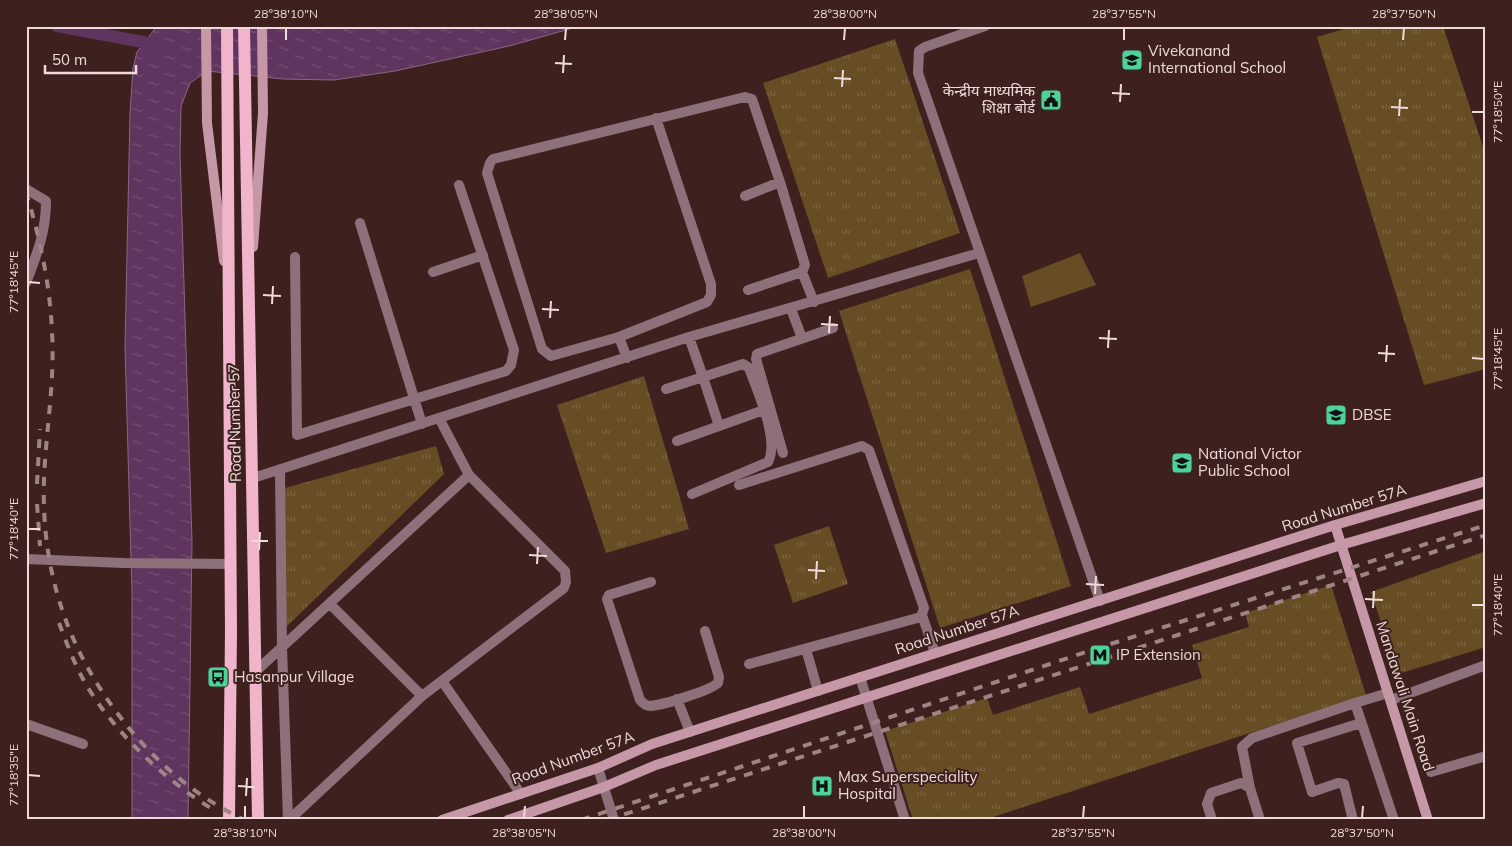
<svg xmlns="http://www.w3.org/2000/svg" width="1512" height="846" font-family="Mulish,'Noto Sans Devanagari',sans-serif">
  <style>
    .grass { fill: #664d23 }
    .park { fill: url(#park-tufts) }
    .water { fill: url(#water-ripples); stroke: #8a6683 }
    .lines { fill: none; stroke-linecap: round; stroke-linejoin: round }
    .canal { stroke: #5f345e; stroke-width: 12 }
    .street { stroke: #8d7079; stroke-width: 10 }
    .secondary { stroke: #c597a7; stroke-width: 10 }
    .primary { stroke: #f0b5ca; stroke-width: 12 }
    .rail { stroke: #9d8583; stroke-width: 4; stroke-dasharray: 9 9; stroke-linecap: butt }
    .ticks { fill: none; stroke: #efdbd9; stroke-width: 2 }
    .labels { text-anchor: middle; stroke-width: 4; stroke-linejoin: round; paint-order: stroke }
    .poi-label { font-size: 15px; fill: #efdbd9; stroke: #3e211f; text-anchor: start }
    .street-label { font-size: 15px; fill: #efdbd9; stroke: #3e211f }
    .neatline { fill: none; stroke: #efdbd9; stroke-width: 2 }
    .ticks-label { font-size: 12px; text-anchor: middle; fill: #efdbd9 }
  </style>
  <defs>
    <pattern id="park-tufts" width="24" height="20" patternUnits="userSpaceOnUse" patternTransform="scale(1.25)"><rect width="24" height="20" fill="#664d23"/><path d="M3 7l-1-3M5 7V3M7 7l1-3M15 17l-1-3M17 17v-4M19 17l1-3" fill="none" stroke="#7c6642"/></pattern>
    <pattern id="water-ripples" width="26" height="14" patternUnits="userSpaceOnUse" patternTransform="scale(1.25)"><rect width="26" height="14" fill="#5f345e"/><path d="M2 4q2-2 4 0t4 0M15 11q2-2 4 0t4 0" fill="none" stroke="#765174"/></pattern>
  </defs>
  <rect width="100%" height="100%" fill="#3e211f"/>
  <path class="grass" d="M1080 253 1096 285 1031 307 1022 276Z"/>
  <path class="park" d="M1354 26H1443L1486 156V369L1424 385 1317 37Z
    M895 39 960 233 828 278 763 83Z
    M970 269 1071 586 940 628 839 311Z
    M644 376 689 529 606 553 557 405Z
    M436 446 444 474 281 632 285 488Z
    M829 526 848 584 793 603 774 545Z
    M1486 551V647L1398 674 1371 592Z
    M1331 585 1366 695 984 820H913L885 731 987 698 993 715 1080 687 1089 714 1202 678 1192 645 1249 627 1245 613Z"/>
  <path class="water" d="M157 26H580L509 46 395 71 334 80 283 79 207 71 190 83 181 106 180 155 192 542 188 820H132V593L125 347 130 114 133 68 137 52Z"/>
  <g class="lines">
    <path class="canal" d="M57 26 159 45"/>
    <path class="street" d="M985 26 925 47 919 51 918 73 1100 601
      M656 118 711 284V295L707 302 619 337 551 356 542 349 487 173 490 163 493 159 745 97 752 99 780 182 805 265 802 272 748 290
      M26 189 46 201C46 232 37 254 26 283
      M745 196 780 182
      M360 223 422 424
      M295 257 297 435 506 371 511 365 514 350 459 185
      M433 272 483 255
      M802 272 814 302
      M791 309 802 338
      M619 337 627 358
      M689 337 703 377 743 364 749 368C757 390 780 440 768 462L692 494
      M666 389 703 377 719 426
      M439 418 469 475
      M677 441 764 410
      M783 453 756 359 757 354 833 328
      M280 469 282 648 288 820
      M253 478 689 337 979 253
      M739 485 862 446 869 450 924 608 921 617 749 664
      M26 559 124 563 231 564
      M651 582 609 595 607 599 640 700C643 703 645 706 650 706 663 705 709 691 718 683L719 677 705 631
      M331 605 422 696
      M922 615 935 653
      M806 649 818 691
      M256 671 469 475 565 571 566 582 564 588 422 696 289 820
      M860 677 905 820
      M442 681 521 794
      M1388 693 1355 703 1394 820
      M677 699 690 732
      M1391 700 1486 665
      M26 724 83 744
      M598 768 614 820
      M1431 772 1486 756
      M1250 788 1242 747 1252 738 1355 703
      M1212 820 1207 804 1211 793 1241 783 1250 788 1260 820
      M1353 820 1344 784 1338 783 1312 792 1297 743 1361 723"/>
    <path class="secondary" d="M206 26 207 123 224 261
      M253 247 263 113 262 26
      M1335 525 1428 820
      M442 820 598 768 652 744 1335 525 1486 481
      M508 820 604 787 656 765 1341 545 1486 503"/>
    <path class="primary" d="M227 26 231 632 229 820
      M244 26 258 820"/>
    <path class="rail" d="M26 192C40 238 50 284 52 332 55 381 46 430 44 479 41 569 66 647 121 718 153 760 197 798 245 820
      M37 484 40 429
      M37 504 40 546
      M59 623C67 644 75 666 87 686 115 733 167 782 214 810
      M581 820 1101 647 1486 525
      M607 820 1486 535"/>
  </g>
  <path class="ticks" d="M286 40V28M565 40 566 28M844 40 845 28M1124 40V28M1403 40 1404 28M555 63 572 64M563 73 564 55M834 78 851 79M842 87 843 70M1112 93 1130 94M1120 102 1121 84M1391 107 1408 108M1472 112H1484M1399 116 1400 99M28 282 40 283M263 295 281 296M272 304 273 286M542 309 559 310M550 318 551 301M821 324 838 325M829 333 830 316M1099 338 1117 339M1108 348 1109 330M1378 353 1395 354M1472 358 1484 359M1386 362 1387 345M28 529H40M251 541H268M259 550 260 532M529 555 547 556M537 564 538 547M808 570 825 571M816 579 817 561M1086 584 1104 585M1095 594 1096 576M1365 599 1383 600M1472 605H1484M1373 608 1374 591M28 775 40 776M238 786 255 787M246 796 247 778M245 818V806M524 818 525 806M804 818V806M1083 818 1084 806M1362 818 1363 806"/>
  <defs>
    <g id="school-square" transform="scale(1.125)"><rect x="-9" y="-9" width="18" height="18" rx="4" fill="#4dd39a" stroke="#3e211f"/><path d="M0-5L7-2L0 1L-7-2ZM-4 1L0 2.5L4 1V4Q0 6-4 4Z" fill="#111"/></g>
    <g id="civic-square" transform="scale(1.125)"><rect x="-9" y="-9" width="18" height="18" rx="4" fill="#4dd39a" stroke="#3e211f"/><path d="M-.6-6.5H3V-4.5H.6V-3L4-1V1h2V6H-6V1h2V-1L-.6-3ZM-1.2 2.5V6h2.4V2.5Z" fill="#111"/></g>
    <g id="metro-square" transform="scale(1.125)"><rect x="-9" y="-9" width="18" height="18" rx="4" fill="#4dd39a" stroke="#3e211f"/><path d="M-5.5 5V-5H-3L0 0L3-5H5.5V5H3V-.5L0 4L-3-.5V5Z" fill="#111"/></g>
    <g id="bus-square" transform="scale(1.125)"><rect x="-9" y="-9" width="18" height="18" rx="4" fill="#4dd39a" stroke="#3e211f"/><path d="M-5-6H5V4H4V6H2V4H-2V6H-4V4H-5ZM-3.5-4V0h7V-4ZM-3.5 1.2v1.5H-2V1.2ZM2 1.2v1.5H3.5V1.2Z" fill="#111"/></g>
    <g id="hospital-square" transform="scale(1.125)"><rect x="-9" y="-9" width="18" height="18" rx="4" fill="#4dd39a" stroke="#3e211f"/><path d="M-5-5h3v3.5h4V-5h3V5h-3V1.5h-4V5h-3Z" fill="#111"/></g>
  </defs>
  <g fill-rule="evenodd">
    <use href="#school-square" x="1132" y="60"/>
    <use href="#civic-square" x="1051" y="100"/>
    <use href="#school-square" x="1336" y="415"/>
    <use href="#school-square" x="1182" y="463"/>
    <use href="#metro-square" x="1100" y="655"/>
    <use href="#bus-square" x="218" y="677"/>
    <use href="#hospital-square" x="822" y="786"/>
  </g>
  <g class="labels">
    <g class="poi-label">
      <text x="1148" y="56">Vivekanand<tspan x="1148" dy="17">International School</tspan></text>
      <text x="1035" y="96" text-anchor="end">केन्द्रीय माध्यमिक<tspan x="1035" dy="17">शिक्षा बोर्ड</tspan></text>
      <text x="1352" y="420">DBSE</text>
      <text x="1198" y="459">National Victor<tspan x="1198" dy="17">Public School</tspan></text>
      <text x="1116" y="660">IP Extension</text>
      <text x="234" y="682">Hasanpur Village</text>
      <text x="838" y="782">Max Superspeciality<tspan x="838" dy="17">Hospital</tspan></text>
    </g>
    <g class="street-label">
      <text transform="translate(235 423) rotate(-91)" y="5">Road Number 57</text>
      <text transform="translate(1344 508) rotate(-17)" y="5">Road Number 57A</text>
      <text transform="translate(957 630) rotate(-18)" y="5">Road Number 57A</text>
      <text transform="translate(1405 696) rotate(72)" y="5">Mandawali Main Road</text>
      <text transform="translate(573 758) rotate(-20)" y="5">Road Number 57A</text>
    </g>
  </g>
  <rect width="1512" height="846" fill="none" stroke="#3e211f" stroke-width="55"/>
  <path d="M45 65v8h91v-8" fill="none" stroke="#efdbd9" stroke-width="2.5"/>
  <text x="52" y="65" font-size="15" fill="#efdbd9" stroke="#3e211f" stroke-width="4" paint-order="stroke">50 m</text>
  <rect x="28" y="28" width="1456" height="790" class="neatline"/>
  <g class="ticks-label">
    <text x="286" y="18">28°38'10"N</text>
    <text x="566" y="18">28°38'05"N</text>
    <text x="845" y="18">28°38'00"N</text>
    <text x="1124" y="18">28°37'55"N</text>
    <text x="1404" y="18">28°37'50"N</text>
    <text transform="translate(1498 112) rotate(-90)" y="4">77°18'50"E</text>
    <text transform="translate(14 282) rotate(-90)" y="4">77°18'45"E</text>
    <text transform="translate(1498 359) rotate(-90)" y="4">77°18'45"E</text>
    <text transform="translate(14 529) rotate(-90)" y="4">77°18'40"E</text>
    <text transform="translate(1498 605) rotate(-90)" y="4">77°18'40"E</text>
    <text transform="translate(14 775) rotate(-90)" y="4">77°18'35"E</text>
    <text x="245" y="837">28°38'10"N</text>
    <text x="524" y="837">28°38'05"N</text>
    <text x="804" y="837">28°38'00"N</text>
    <text x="1083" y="837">28°37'55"N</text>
    <text x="1362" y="837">28°37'50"N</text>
  </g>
</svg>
